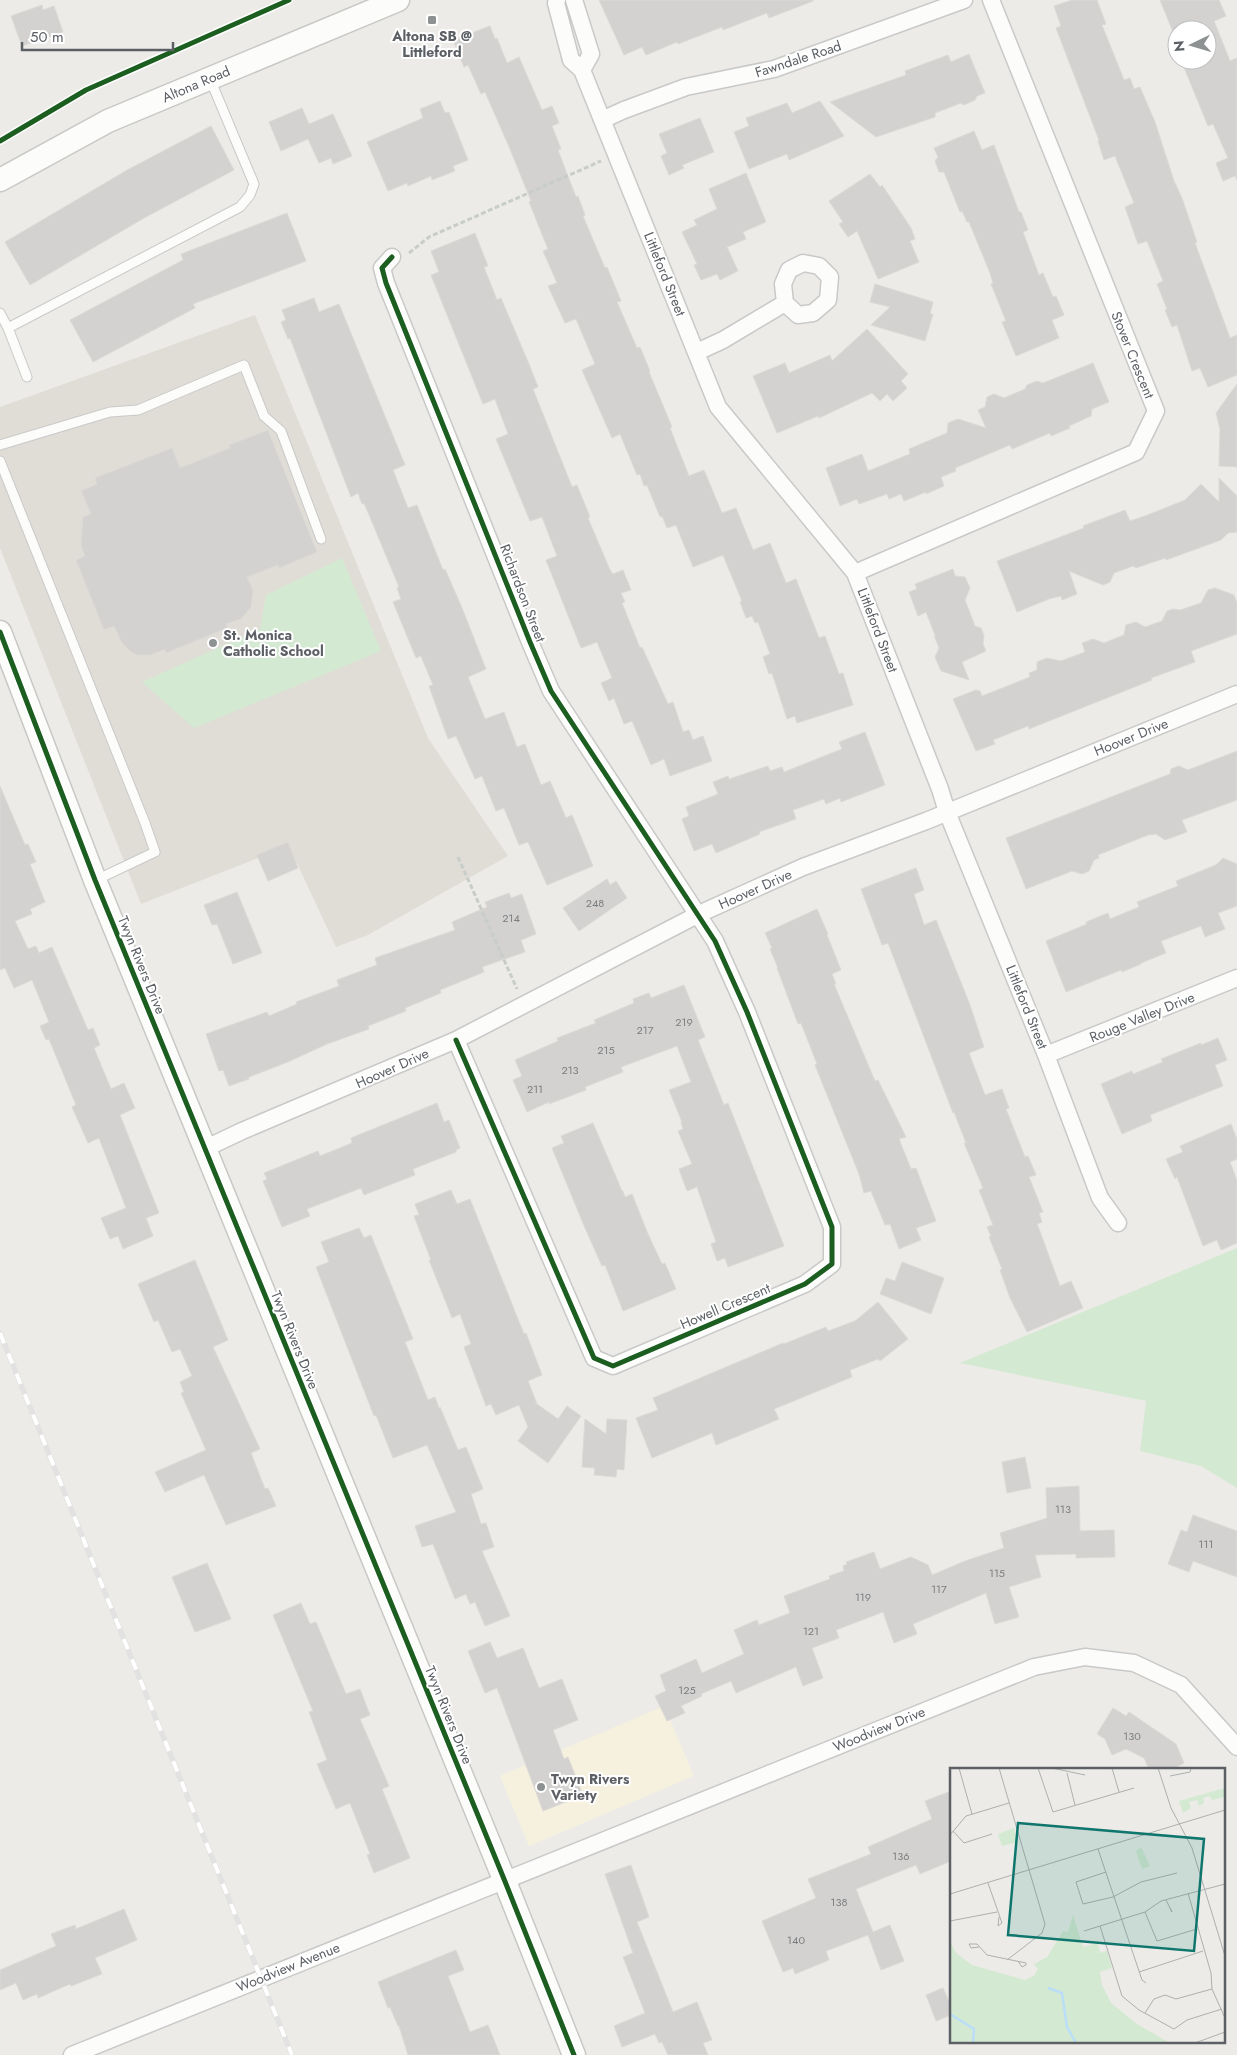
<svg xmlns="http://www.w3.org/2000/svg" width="1237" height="2055" font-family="Jost,sans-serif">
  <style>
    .commercial { fill: #f6f1df }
    .education { fill: #e0ddd6 }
    .green { fill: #d4e9d2 }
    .building { fill: #d3d2d0; stroke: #dcdad6 }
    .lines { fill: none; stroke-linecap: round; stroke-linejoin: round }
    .lane-casing { stroke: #c9c9c9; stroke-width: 11 }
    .street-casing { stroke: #c9c9c9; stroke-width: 19 }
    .secondary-casing { stroke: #c8c8c7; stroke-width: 25 }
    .path { stroke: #c8cdca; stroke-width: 3; stroke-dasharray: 5 2.5; stroke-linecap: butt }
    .lane { stroke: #fcfcfb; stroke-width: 9 }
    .street { stroke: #fcfcfb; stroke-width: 16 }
    .secondary { stroke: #fcfcfb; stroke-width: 22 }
    .rail-casing { stroke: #e3e2e2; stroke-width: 5.5 }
    .rail { stroke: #fff; stroke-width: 4; stroke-dasharray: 11; stroke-linecap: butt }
    .cycleway-casing { stroke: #fff; stroke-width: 8 }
    .cycleway { stroke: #1b5e20; stroke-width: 5 }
    .poi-dot { fill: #8e9192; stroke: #fff; stroke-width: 2 }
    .labels { text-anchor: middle; stroke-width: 4; stroke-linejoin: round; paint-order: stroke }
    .number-label { font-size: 11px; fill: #7b7e81 }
    .poi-label { font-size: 14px; font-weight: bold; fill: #5c6065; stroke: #fff; text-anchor: start }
    .street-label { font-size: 14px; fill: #5c6065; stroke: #fff }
    .inset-river { fill: none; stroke: #badef8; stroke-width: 2.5 }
    .inset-road { fill: none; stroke: #aeafaf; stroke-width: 1 }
    .view { fill: #0f766e; fill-opacity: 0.15; stroke: #0f766e; stroke-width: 2.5 }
    .inset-edge { fill: none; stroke: #5c6065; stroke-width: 2.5 }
  </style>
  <rect width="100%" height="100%" fill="#ecebe7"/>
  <path class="commercial" d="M664 1706 694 1776 529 1846 500 1776Z"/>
  <path class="education" d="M255 315 428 738 508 856 368 935 336 947 289 846 141 904 0 548V407Z"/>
  <path class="green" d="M342 558 381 651 194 728 142 682 260 629 266 595Z
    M1237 1248V1488L1201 1466 1140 1451 1146 1401 960 1363Z"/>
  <path class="building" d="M599 0H813V1L769 18 767 13 723 30 722 27 678 44 677 42 646 55 642 47 624 55Z
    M1072 0H1097L1106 24 1102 25 1124 80 1130 78 1134 89 1140 87 1155 122 1174 181 1182 198 1197 242 1195 243 1230 338 1237 335V375L1208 387 1200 368 1192 371 1177 325 1172 327 1165 310 1167 309 1157 284 1163 281 1147 241 1138 244 1125 207 1134 203 1115 156 1104 160 1098 141 1099 140 1056 28 1061 26 1054 6Z
    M1160 0H1219L1226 16 1214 21 1230 61 1237 58V180L1235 176 1223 181 1216 163 1228 158 1213 124 1208 126 1181 60H1207V30H1177V42Z
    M42 5 43 10 54 6 63 32 22 46 11 16Z
    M490 26 495 39 497 38 507 63 519 57 542 110 552 106 559 123 552 126 561 149 558 150 564 166 576 197 578 196 585 215 583 216 605 268 607 267 621 301 617 302 637 348 640 347 650 371 649 372 672 427 670 428 689 476 704 470 722 513 736 508 753 550 770 543 786 583 796 579 819 638 825 636 839 674 843 673 853 705 797 723 795 716 787 719 772 673 769 674 763 657 770 654 758 622 755 623 752 616 746 618 740 602 742 601 723 555 693 567 676 525 667 528 662 516 660 517 647 485 644 486 640 474 637 475 620 434 612 438 582 370 595 364 576 319 565 323 548 286 557 283 543 251 548 249 529 202 531 201 510 149 485 92 481 94 468 65 464 67 453 40Z
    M969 54 985 93 977 96 975 100 964 105 961 103 935 113V117L876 137 830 102 906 75 905 71 948 55 951 62Z
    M440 101 445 113 449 112 468 160 453 166 455 171 432 180 431 176 408 186 407 183 388 191 367 142 423 118 420 109Z
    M820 101 844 136 789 160 787 154 749 169 734 132 749 126 746 118 787 103 792 113Z
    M302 108 309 124 333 114 352 156 333 164 331 158 319 163 308 139 281 151 269 122Z
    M700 118 714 152 682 165 684 168 669 175 661 156 667 153 659 134Z
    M211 126 234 170 144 218 30 285 5 242 129 169Z
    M974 131 982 150 994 145 1019 212H1021L1028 230 1023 232 1039 275 1043 273 1053 297 1056 296 1064 315 1052 320 1059 338 1016 356 1002 322 1006 321 991 284 993 283 990 273 969 222H967L962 211 960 212 944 172H939L935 161 938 157 934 148Z
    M746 173 766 222 743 232 746 239 727 247 738 271 720 280 717 274 701 280 694 265 697 264 682 232 697 225 694 220 717 209 709 189Z
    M870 174 880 187 882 185 911 228 915 239 910 241 919 262 878 279 857 231 848 237 839 224 843 222 829 201Z
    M287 213 306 261 193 304 195 308 93 362 70 320 183 260 181 254Z
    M475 233 488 266 484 267 497 300 501 298 529 364 538 387 533 389 572 487 577 485 590 517 588 518 610 570 613 574 623 570 631 590 621 593 625 602 622 603 640 648 642 647 668 704 673 702 683 732 689 730 693 740 703 736 712 761 670 776 664 759 651 765 632 721 624 724 614 698 609 701 601 683 612 678 597 642 581 648 546 560 557 556 542 517 530 521 496 439 508 434 495 399 483 404 431 275 439 272 431 251Z
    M875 284 933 302 930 314H933L925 341 871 325 890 307 870 302Z
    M314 298 319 312 339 304 405 465 393 470 408 508 417 505 443 570 445 569 462 608 486 669 468 677 485 719 504 712 517 747 525 744 541 785 550 781 566 818 572 815 593 866 547 885 528 842 519 845 504 808 496 811 482 776 475 779 456 736 448 739 429 686 433 685 421 656 416 658 393 602 401 599 397 588 399 587 382 546 364 503 362 504 358 493 351 497 290 338 288 339 281 322 286 320 282 310Z
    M867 329 908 374 901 381 907 388 893 401 887 394 880 401 872 393 819 418 818 416 777 433 753 376 785 363 789 373 830 355 832 361Z
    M1093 363 1109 402 1092 409 1091 416 1069 426 1070 428 1051 436 1050 433 1012 449 1010 445 955 468 956 471 941 477 944 486 926 494V492L904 501 901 494 889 499 887 494 859 504 857 499 840 506 826 468 862 454 868 471 910 454 909 449 947 433 948 423 958 419 986 428 978 410 985 407 987 397 994 394 1004 398 1025 389 1027 385 1037 381 1043 383Z
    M1237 384V467L1219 466 1220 429 1216 413Z
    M268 430 317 552 279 568 278 565 247 577 253 590 251 607 241 619 226 624 227 628 166 653 165 649 150 655H138L131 652 122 643 114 626 104 630 76 560 85 556 81 545 83 517 91 514 81 491 97 484 95 478 172 448 180 468 230 448 229 445Z
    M1219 478 1237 496V532L1228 533 1221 540 1166 560 1165 558 1136 568 1133 566 1114 573 1110 582 1103 585 1069 571 1077 594 1062 600 1061 596 1049 599 1017 612 997 561 1084 528 1083 526 1125 510 1130 521 1145 516 1185 500 1201 484 1219 502Z
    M953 569 955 576 965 577 970 588 965 600 975 626 981 628 984 636 983 644 986 651 962 662 969 680 941 671 935 657 939 648 935 638V635L926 612 918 616 909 592 917 589 915 584Z
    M1215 588 1234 595 1237 603V634L1191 651 1195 662 1151 678 1152 680 1029 729 1028 726 993 740 995 744 976 751 953 699 976 690 980 691 982 696 1030 677 1029 673 1037 670V662L1047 658 1061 661 1085 652 1082 643 1093 639 1104 643 1124 635 1126 625 1136 622 1145 627 1162 621 1167 611 1173 609 1180 610 1201 603 1208 590Z
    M865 732 885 785 841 802 840 798 826 804 824 799 793 810 796 819 759 832 760 834 716 853 712 844 694 851 682 819 689 816 686 807 718 794 713 782 728 776 729 779 768 766 770 771 782 767 784 772 842 749 839 742Z
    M1237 751V800L1182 820 1187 832 1165 840 1156 834 1148 835 1098 855 1099 858 1094 860 1089 871 1082 874 1072 871 1026 889 1006 838 1170 774 1171 769 1179 766 1188 770Z
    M0 786 25 845 28 844 36 862 30 864 45 902 30 909 32 914 15 921 28 949 36 946 39 953 52 947 88 1030 93 1028 100 1045 94 1048 111 1089 124 1083 135 1108 120 1115 159 1213 146 1218 153 1236 123 1249 118 1236 110 1239 101 1218 126 1208 99 1138 88 1143 72 1107 76 1105 49 1039 46 1040 40 1026 49 1022 32 980 14 988 5 968 0 970Z
    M288 842 298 868 268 881 257 855Z
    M1223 858 1237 864V906L1218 913 1225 929 1205 937 1201 926 1161 941 1166 953 1141 963V964L1122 972 1121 970 1066 992 1046 941 1087 924 1086 922 1108 913 1110 919 1139 907 1137 902 1178 886 1176 881 1216 865Z
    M916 868 924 890 914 894 924 925 936 920 970 1005 984 1047 969 1053 985 1095 1002 1089 1009 1108 1006 1109 1025 1157 1028 1156 1036 1175 1029 1177 1043 1212 1039 1213 1042 1222 1037 1224 1038 1226 1060 1286 1071 1281 1083 1308 1027 1332 1010 1298 1000 1270 1002 1269 989 1237 991 1236 987 1227 993 1225 979 1190 983 1188 964 1143H966L954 1112 953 1113 888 943 882 945 861 889Z
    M607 879 610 885 616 881 627 898 579 931 563 908Z
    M237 892 262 953 233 964 217 924 212 925 204 905Z
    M509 893 511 898 522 894 536 934 521 940 525 952 482 967 484 972 440 990 441 993 405 1008 406 1011 368 1026 369 1029 327 1044 288 1062 249 1077V1079L229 1086 223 1070 219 1071 206 1034 267 1012 269 1016 297 1004 296 1002 339 986 337 980 377 965 375 958 455 930 452 922 487 907 485 902Z
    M817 909 828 934 827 935 841 970 832 974 836 984H834L875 1081 878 1080 906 1137 899 1139 911 1169 916 1168 936 1221 916 1228 921 1240 899 1249 890 1224 885 1225 871 1191 864 1193 859 1174 815 1065 817 1064 801 1023 798 1024 777 968H778L770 949 772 948 765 933Z
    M684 985 705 1037 698 1040 724 1105 728 1103 784 1246 728 1267 725 1258 717 1261 711 1244 716 1242 697 1187 687 1191 679 1169 692 1164 678 1131 683 1129 681 1122H682L669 1090 691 1082 677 1046 621 1067 623 1072 585 1087 586 1090 549 1104V1102L527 1112 513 1080 522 1076 515 1060 558 1041 557 1038 596 1023 594 1020 634 1003 633 999 649 993 651 998Z
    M1218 1038 1227 1060 1215 1065 1223 1086 1150 1115 1152 1121 1122 1134 1101 1084 1132 1071 1133 1074 1163 1062 1161 1059 1201 1043V1045Z
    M437 1103 444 1122 449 1120 460 1148 456 1150V1152L413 1169 415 1175 364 1195 361 1188 307 1209 310 1216 282 1227 263 1181 267 1179 264 1173 318 1151 320 1156 352 1143 351 1138Z
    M593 1123 622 1191H623L625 1197 632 1194 648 1234 662 1264 665 1263 676 1289 623 1311 605 1265 602 1266 585 1228 552 1148 564 1143 561 1136Z
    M1231 1124 1237 1139V1159L1230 1162 1237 1180V1243L1221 1250 1217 1240 1203 1246 1177 1177 1175 1179 1166 1159 1183 1152 1180 1146Z
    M451 1190 457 1204 470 1199 524 1334 526 1333 542 1375 528 1381 537 1404 558 1419 567 1406 581 1416 548 1463 518 1441 528 1427 519 1405 496 1415 491 1404 486 1406 464 1347 471 1344 460 1314 452 1318 429 1260H431L414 1216 419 1215 415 1204Z
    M359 1228 364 1238 371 1235 401 1309 413 1339 405 1342 428 1400 435 1397 439 1408 440 1407 458 1450 466 1447 483 1489 471 1494 481 1524 486 1523 494 1547 482 1551 510 1616 485 1626 475 1602 470 1604 466 1594 455 1599 433 1544 422 1547 415 1526 456 1512 427 1445 393 1458 376 1415 374 1416 316 1267 329 1262 321 1242Z
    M195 1260 228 1340 213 1347 260 1449 251 1453 265 1489 268 1488 276 1506 226 1525 204 1475 165 1492 155 1472 206 1450 181 1393 184 1392 180 1382 192 1376 180 1349 172 1352 158 1320 154 1322 138 1284Z
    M902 1262 944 1278 931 1314 880 1294 886 1278 895 1281Z
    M878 1302 908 1339 880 1361 878 1359 850 1370 852 1377 774 1409 779 1419 755 1429 716 1445 712 1433 652 1458 636 1418 658 1410 653 1398 783 1343 784 1344 826 1327 828 1331 855 1321Z
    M585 1419 606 1434 607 1419 627 1420 624 1470 617 1469 616 1477 594 1475 595 1468 582 1467Z
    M1025 1457 1031 1488 1007 1493 1002 1462Z
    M1079 1486 1080 1531 1114 1530 1115 1557 1076 1558V1554L1035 1555 1041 1577 1009 1587 1019 1617 995 1624 986 1593 913 1624 917 1634 894 1643 883 1612 836 1630 839 1638 812 1648 823 1678 803 1686 796 1667 736 1693 731 1681 701 1694 702 1696 681 1706 685 1713 667 1721 655 1696 666 1691 660 1675 696 1659 702 1673 744 1654 734 1630 757 1620 759 1625 790 1613 784 1596 830 1579 829 1576 844 1571 843 1566 847 1564 846 1562 874 1552 880 1569 911 1557 928 1565 932 1575 965 1561 1004 1548 1000 1533 1047 1518 1046 1488Z
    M1193 1515 1237 1531V1577L1193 1561 1189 1572 1168 1564 1181 1530 1187 1532Z
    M207 1563 231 1619 195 1632 172 1577Z
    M301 1603 310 1624 316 1622 346 1694 360 1689 370 1715 360 1719 389 1786 382 1789 410 1858 374 1873 367 1855 370 1854 350 1803 336 1809 317 1764 327 1760 309 1712 313 1711 273 1615Z
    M490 1642 497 1658 523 1648 539 1688 562 1679 578 1720 553 1730 564 1759 568 1757 583 1795 543 1811 497 1688 485 1693 468 1651Z
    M1113 1708 1126 1716 1129 1712 1176 1744 1184 1763 1173 1769H1149L1144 1758 1126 1749 1112 1755 1105 1739 1097 1734Z
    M951 1791V1861L920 1874 916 1865 856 1889 873 1932 890 1925 904 1961 881 1970 868 1935 826 1951 829 1960 795 1974 793 1968 783 1972 762 1921 816 1898 808 1879 871 1854 868 1847 932 1819 925 1801Z
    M631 1865 649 1917 637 1922 673 2012 697 2002 712 2040 703 2043 708 2055H668L662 2042 659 2043 655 2034 622 2047 614 2026 645 2013 623 1957 633 1953 605 1874Z
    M124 1909 137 1940 95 1958 102 1974 71 1986 70 1984 38 1998 37 1994 23 2000 16 1983 0 1990V1970L56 1946 51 1934 75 1925 76 1929Z
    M456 1950 464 1970 448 1976 470 2032 488 2025 500 2055H408L399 2026H398L390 2007 388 2008 378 1982Z
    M943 1988 951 2006V2015L936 2021 926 1995Z"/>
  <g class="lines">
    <g class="lane-casing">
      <path id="lane" d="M0 313 8 328
        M27 377 8 328 240 207 250 195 254 184 210 79
        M0 445 110 412 138 410 244 365 264 416 281 431 321 539
        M0 461 145 823 155 852 96 880"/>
    </g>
    <g class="street-casing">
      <path id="street" d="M557 0 556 3 571 60 582 70 718 407 855 573 940 789 947 812 1046 1055 1100 1198 1118 1223
        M574 0 591 54 582 70
        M602 120 624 110 686 87 774 69 964 0
        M392 257 382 268 386 283 530 642 551 691 715 941 747 1012 832 1227V1264L805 1284 613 1366 594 1358 456 1040
        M803 263 819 266 830 277 828 300 813 313 798 315 785 303 783 284 789 270Z
        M697 352 723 340 785 303
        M855 573 1136 452 1156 411 991 0
        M1046 1055 1237 978
        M204 1149 242 1131 456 1040 699 914 803 867 926 821 1237 694
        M72 2055 1034 1667 1085 1657 1134 1663 1181 1685 1237 1747"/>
    </g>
    <g class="secondary-casing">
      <path id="secondary" d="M0 180 108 121 398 0
        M0 632 95 880 504 1879 574 2055"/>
    </g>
    <path class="path" d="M409 253 429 237 601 161
      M458 857 517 989"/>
    <use href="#lane" class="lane"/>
    <use href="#street" class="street"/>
    <use href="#secondary" class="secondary"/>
    <g class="rail-casing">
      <path id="rail" d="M0 1333 292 2055"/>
    </g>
    <use href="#rail" class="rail"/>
    <g class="cycleway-casing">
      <path id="cycleway" d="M0 141 86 90 289 0
        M392 257 382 268 386 283 530 642 551 691 715 941 747 1012 832 1227V1264L805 1284 613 1366 594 1358 456 1040
        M0 632 95 880 504 1879 574 2055"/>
    </g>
    <use href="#cycleway" class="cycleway"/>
  </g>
  <g class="poi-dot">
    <rect x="427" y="15" width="10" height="10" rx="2.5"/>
    <circle cx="213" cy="643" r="5"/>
    <circle cx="541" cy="1787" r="5"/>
  </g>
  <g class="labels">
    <g class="number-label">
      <text x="595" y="907">248</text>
      <text x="511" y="922">214</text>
      <text x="684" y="1026">219</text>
      <text x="645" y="1034">217</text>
      <text x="606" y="1054">215</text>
      <text x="570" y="1074">213</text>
      <text x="535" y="1093">211</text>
      <text x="1063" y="1513">113</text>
      <text x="1206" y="1548">111</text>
      <text x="997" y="1577">115</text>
      <text x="939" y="1593">117</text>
      <text x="863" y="1601">119</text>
      <text x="811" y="1635">121</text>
      <text x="687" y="1694">125</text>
      <text x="1132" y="1740">130</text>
      <text x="901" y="1860">136</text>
      <text x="839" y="1906">138</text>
      <text x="796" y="1944">140</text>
    </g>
    <g class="poi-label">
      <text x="432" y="41" text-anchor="middle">Altona SB @<tspan x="432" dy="16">Littleford</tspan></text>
      <text x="223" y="640">St. Monica<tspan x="223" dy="16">Catholic School</tspan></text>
      <text x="551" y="1784">Twyn Rivers<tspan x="551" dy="16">Variety</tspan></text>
    </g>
    <g class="street-label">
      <text transform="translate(798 59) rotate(-18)" y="5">Fawndale Road</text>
      <text transform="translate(196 84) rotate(-23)" y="5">Altona Road</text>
      <text transform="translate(665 274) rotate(68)" y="5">Littleford Street</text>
      <text transform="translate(1133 355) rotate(68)" y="5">Stover Crescent</text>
      <text transform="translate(523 593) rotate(69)" y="5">Richardson Street</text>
      <text transform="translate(878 630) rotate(69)" y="5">Littleford Street</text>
      <text transform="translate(1131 737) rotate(-22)" y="5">Hoover Drive</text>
      <text transform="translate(755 889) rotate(-24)" y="5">Hoover Drive</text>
      <text transform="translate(142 965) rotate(68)" y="5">Twyn Rivers Drive</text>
      <text transform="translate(1027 1007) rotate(68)" y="5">Littleford Street</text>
      <text transform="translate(1142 1017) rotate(-22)" y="5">Rouge Valley Drive</text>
      <text transform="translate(392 1068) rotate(-24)" y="5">Hoover Drive</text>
      <text transform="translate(725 1306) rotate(-23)" y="5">Howell Crescent</text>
      <text transform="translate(295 1340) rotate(68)" y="5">Twyn Rivers Drive</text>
      <text transform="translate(449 1715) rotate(68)" y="5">Twyn Rivers Drive</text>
      <text transform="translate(879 1729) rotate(-22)" y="5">Woodview Drive</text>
      <text transform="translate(288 1967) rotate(-22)" y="5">Woodview Avenue</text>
    </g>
  </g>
  <g transform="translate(950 1768)">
    <rect width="275" height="275" fill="#ecebe7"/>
    <path d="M275 20V29L262 32 260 28 253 30 254 35 249 38 247 32 239 34 241 40 233 45 229 33ZM64 60 67 74 52 78 48 66ZM191 79 200 98 192 101 186 83ZM123 147 133 179 148 175 150 185 157 183 162 200 150 204 152 217 161 235 187 256 220 275H0V173L6 185 22 197 75 212 84 208 88 201 84 196 97 189 113 163 118 164Z" fill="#d4e9d2"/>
    <path class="inset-river" d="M98 220 112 225 117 259 126 275M0 246 24 261 23 275"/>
    <path class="inset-road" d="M9 0 22 46M49 0 95 156 92 165 57 192M88 0 103 44 184 20M102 0 135 7M162 0 169 24M208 0 221 40 242 80 275 188M117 5 125 37M220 8 240 4 241 0M3 63 14 75 42 66M0 67 16 48 59 35M148 81 192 212 196 215M156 104 126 114 133 136 163 129 191 114 227 105M38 115 52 155 48 158 49 149M238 125 261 205 262 221 275 250M0 126 275 42M216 132 222 144 220 140M195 144 207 173 247 161M0 153 47 144M150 158 172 228 189 242 224 261 237 252 272 241M134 163 195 144 211 133 275 116M29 179 21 180 19 176H27L37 187 76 195V197L72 199 68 193M189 204 253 183M195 245 204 231 215 227 226 231 262 221M245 275 275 264"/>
    <path class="view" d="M68 55 254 71 244 183 58 167Z"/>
    <rect width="275" height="275" class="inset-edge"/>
  </g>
  <g transform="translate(1192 45) rotate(265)"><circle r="24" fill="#ffffff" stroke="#bebfc1"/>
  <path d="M0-4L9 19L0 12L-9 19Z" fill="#8e9192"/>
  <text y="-8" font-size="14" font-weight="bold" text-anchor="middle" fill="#5c6065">N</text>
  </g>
  <path d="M22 42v8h151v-8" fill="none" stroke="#5c6065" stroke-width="2.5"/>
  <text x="30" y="42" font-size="15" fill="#5c6065" stroke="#ffffff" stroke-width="4" paint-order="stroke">50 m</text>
</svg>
